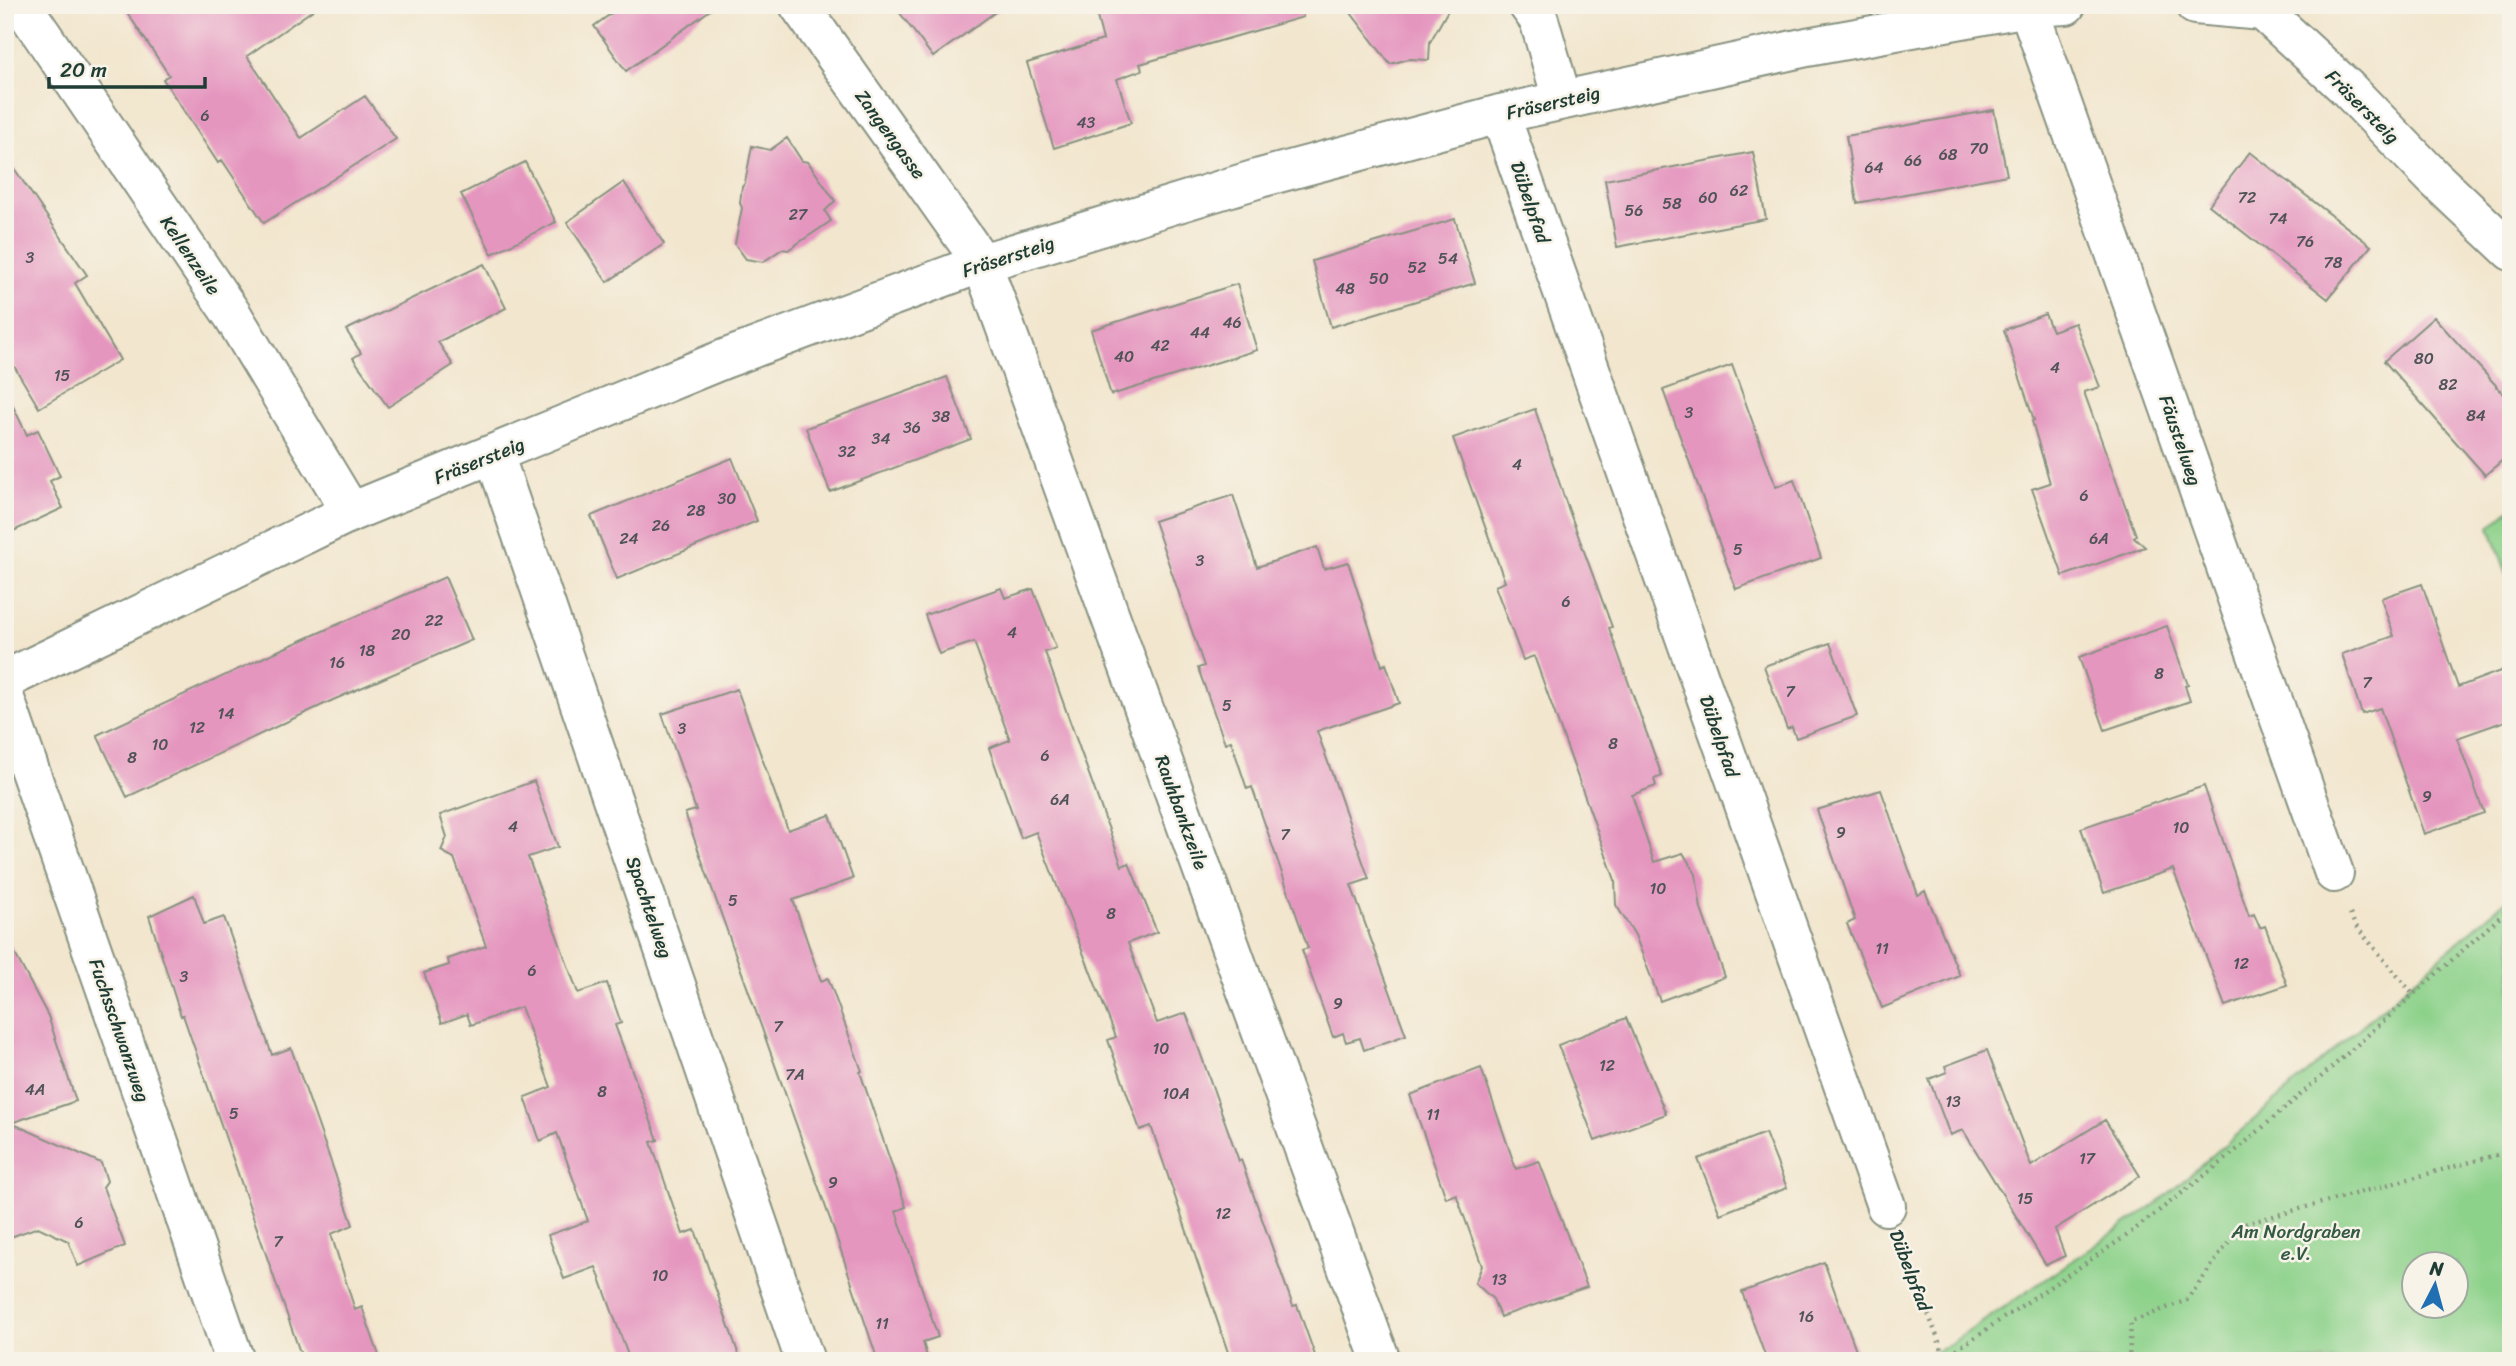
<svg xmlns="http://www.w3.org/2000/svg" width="2516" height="1366" font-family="Sriracha,sans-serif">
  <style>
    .green { fill: #8dd28b; stroke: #568860; stroke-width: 2; fill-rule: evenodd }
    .building { fill: #e596bf }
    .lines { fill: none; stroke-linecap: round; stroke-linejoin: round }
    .street-casing { stroke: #889281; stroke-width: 42 }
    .path { stroke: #889281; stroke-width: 4.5; stroke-dasharray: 2 5; stroke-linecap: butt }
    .street { stroke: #fff; stroke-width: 38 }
    .labels { text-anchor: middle; stroke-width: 5; stroke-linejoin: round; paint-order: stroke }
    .number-label { font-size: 16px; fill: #505357 }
    .street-label { font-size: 19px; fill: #1f3d34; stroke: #f7f3e8 }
    .park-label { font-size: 19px; fill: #355b45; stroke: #f7f3e8 }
  </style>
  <rect width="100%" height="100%" fill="#f7f3e8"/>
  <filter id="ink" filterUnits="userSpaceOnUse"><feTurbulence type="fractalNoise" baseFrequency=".0143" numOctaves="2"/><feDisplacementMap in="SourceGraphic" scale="14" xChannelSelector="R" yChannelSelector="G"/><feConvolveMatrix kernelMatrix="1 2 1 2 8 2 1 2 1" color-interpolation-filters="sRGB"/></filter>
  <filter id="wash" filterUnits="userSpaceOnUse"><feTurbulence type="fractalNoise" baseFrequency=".00686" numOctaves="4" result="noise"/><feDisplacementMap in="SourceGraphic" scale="28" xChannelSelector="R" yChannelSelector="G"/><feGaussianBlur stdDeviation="1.57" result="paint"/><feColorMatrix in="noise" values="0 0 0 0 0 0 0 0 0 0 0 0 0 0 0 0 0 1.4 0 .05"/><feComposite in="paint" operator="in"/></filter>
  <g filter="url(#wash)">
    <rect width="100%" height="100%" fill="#f2e6ce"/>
    <path class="green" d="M2511 508V585L2490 527Z
      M2511 896V1361H1918L1950 1344 2160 1201ZM2414 1264H2456V1306H2414Z"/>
    <g id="blocks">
      <path class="building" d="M122 5H320L247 56 301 138 365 96 396 139 264 223 222 160 218 163 163 79 169 75Z
        M623 5H717L626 71 594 26Z
        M894 5H1005L933 57Z
        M1094 5H1302L1303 17 1140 64 1142 70 1117 79 1131 123 1054 148 1027 63 1103 40Z
        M1345 5H1451L1430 42 1429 60 1409 59 1390 64Z
        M1994 110 2007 175 1857 203 1846 136Z
        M787 138 802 161 808 162 835 201 825 211 831 221 788 250 782 249 763 262 746 259 735 244 742 208 740 203 742 187 745 183 752 146 770 150Z
        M1753 152 1766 219 1617 247 1605 180Z
        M2250 152 2371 246 2328 299 2209 205Z
        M5 155 87 275 75 283 120 360 39 408 5 351Z
        M525 162 556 222 492 254 461 194Z
        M624 182 664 244 607 282 567 222Z
        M1455 219 1475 283 1331 327 1312 261Z
        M484 264 506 308 438 342 453 365 388 407 353 358 361 353 346 330Z
        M1237 284 1257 350 1111 395 1091 330Z
        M2045 314 2052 331 2075 323 2100 387 2084 392 2126 508 2136 535 2134 537 2145 547 2063 576 2032 489 2050 483 2032 421 2034 420 2004 330Z
        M2434 317 2511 402V453L2485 475 2384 361Z
        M1732 365 1776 487 1794 480 1821 558 1736 589 1663 390Z
        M947 377 971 439 830 492 806 428Z
        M5 390 27 435 38 430 60 476 50 481 63 508 5 535Z
        M1535 409 1564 497 1612 627 1609 628 1662 776 1654 779 1656 786 1632 795 1654 862 1683 853 1696 874 1701 909 1725 977 1660 1001 1635 935 1616 905 1615 880 1534 656 1523 660 1495 586 1505 582 1453 438Z
        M732 458 757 521 617 579 591 516Z
        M1233 495 1257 567 1317 547 1324 569 1348 562 1382 666 1386 664 1399 703 1317 731 1369 879 1351 885 1406 1035 1364 1050 1360 1038 1346 1042 1343 1033 1333 1037 1302 950 1308 948 1252 787 1247 789 1231 741 1225 743 1198 668 1204 666 1154 521Z
        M445 577 472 640 333 700 127 797 97 735 271 654Z
        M2422 584 2458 687 2511 667V719L2457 738 2484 813 2424 834 2380 708 2362 714 2342 654 2394 636 2381 598Z
        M1001 588 1005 598 1033 589 1056 648 1045 652 1122 866 1129 863 1157 932 1128 943 1157 1023 1186 1013 1239 1161 1241 1160 1293 1306 1297 1305 1317 1361H1231L1151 1126 1140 1130 1108 1040 1116 1037 1036 832 1021 838 989 748 1010 740 974 642 939 654 925 615Z
        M2167 626 2188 685 2185 686 2190 701 2105 730 2079 657Z
        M1830 643 1857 716 1796 738 1792 727 1787 729 1764 666Z
        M737 689 788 830 830 815 853 879 793 900 821 981 828 978 862 1071 860 1072 906 1207 896 1211 938 1337 923 1342 928 1361H878L835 1233 685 813 696 810 662 714Z
        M534 781 558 847 528 857 578 993 607 983 621 1023 615 1025 658 1140 651 1142 683 1234 695 1230 741 1361H630L596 1267 564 1279 548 1235 588 1221 557 1133 540 1141 525 1097 551 1087 521 1007 471 1025 467 1014 442 1023 424 973 449 965 448 959 486 946 454 858 441 851 447 837 440 815Z
        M2204 786 2249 916 2254 914 2260 928 2265 926 2287 985 2225 1006 2173 869 2104 893 2081 828Z
        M1881 790 1918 895 1925 891 1960 976 1882 1008 1847 924 1855 920 1817 810Z
        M194 895 204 924 224 917 272 1055 291 1048 353 1225 331 1234 355 1310 362 1307 381 1361H303L183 1015 181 1016 149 916Z
        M5 935 48 1016 76 1101 11 1123 101 1163 107 1181 103 1187 125 1246 78 1266 68 1241 38 1227 5 1239Z
        M1626 1018 1666 1114 1595 1141 1558 1045Z
        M1987 1050 2031 1166 2105 1120 2140 1176 2055 1229 2065 1256 2046 1265 1963 1130 1950 1135 1929 1079 1947 1072 1945 1066Z
        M1481 1068 1516 1169 1539 1161 1587 1287 1500 1317 1493 1299 1475 1283 1482 1266 1456 1194 1446 1198 1410 1095Z
        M1765 1133 1787 1188 1720 1214 1698 1159Z
        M1824 1262 1856 1350 1825 1361H1767L1742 1292Z"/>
    </g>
  </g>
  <g filter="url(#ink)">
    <use href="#blocks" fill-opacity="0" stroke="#889281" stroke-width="2"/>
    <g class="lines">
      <g class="street-casing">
        <path id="street" d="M22 5 233 316 351 512
          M799 5 982 263 1381 1361
          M1528 5 1539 20 1562 99
          M2195 5 2263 11 2347 88 2433 177 2511 251
          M2028 7 2334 873
          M1500 114 1886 1206
          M494 454 805 1361
          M5 680 351 512 724 359 982 263 1260 178 1500 114 1807 47 2028 7 2066 5
          M5 699 235 1361"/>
      </g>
      <path class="path" d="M2350 914 2355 925 2412 993
        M1903 1249 1945 1357
        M1939 1361 2126 1236 2226 1159 2321 1077 2511 907
        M2129 1361 2131 1322 2187 1300 2241 1225 2511 1151"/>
      <use href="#street" class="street"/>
    </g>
  </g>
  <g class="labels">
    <g class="number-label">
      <text x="205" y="121">6</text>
      <text x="1086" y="128">43</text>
      <text x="1979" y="154">70</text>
      <text x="1948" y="160">68</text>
      <text x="1913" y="166">66</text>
      <text x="1874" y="173">64</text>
      <text x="1739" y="196">62</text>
      <text x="1708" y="203">60</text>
      <text x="2247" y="203">72</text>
      <text x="1672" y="209">58</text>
      <text x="1634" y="216">56</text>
      <text x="798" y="220">27</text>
      <text x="2278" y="224">74</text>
      <text x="2305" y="247">76</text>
      <text x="30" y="263">3</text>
      <text x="1448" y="264">54</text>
      <text x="2333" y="268">78</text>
      <text x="1417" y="273">52</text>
      <text x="1379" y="284">50</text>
      <text x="1345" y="294">48</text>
      <text x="1232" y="328">46</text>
      <text x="1200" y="338">44</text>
      <text x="1160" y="351">42</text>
      <text x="1124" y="362">40</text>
      <text x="2424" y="364">80</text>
      <text x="2055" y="373">4</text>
      <text x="62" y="381">15</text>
      <text x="2448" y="390">82</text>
      <text x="1689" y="418">3</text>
      <text x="2476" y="421">84</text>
      <text x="941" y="422">38</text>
      <text x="912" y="433">36</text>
      <text x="881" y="444">34</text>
      <text x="847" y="457">32</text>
      <text x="1517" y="470">4</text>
      <text x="2084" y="501">6</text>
      <text x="727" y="504">30</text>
      <text x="696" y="516">28</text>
      <text x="661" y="531">26</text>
      <text x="629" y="544">24</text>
      <text x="2099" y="544">6A</text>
      <text x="1738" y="555">5</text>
      <text x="1200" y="566">3</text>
      <text x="1566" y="607">6</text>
      <text x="434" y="626">22</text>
      <text x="1012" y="638">4</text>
      <text x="401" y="640">20</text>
      <text x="367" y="656">18</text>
      <text x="337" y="668">16</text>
      <text x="2159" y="679">8</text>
      <text x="2367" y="688">7</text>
      <text x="1790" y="697">7</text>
      <text x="1227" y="711">5</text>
      <text x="226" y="719">14</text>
      <text x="197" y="733">12</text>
      <text x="682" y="734">3</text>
      <text x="1613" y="749">8</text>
      <text x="160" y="750">10</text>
      <text x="1045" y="761">6</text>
      <text x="132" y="763">8</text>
      <text x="2427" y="802">9</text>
      <text x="1060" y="805">6A</text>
      <text x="513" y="832">4</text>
      <text x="2181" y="833">10</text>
      <text x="1841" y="838">9</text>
      <text x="1285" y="840">7</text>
      <text x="1658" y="894">10</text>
      <text x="733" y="906">5</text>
      <text x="1111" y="919">8</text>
      <text x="1882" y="954">11</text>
      <text x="2241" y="969">12</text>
      <text x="532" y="976">6</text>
      <text x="184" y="982">3</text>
      <text x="1338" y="1009">9</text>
      <text x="778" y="1032">7</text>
      <text x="1161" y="1054">10</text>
      <text x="1607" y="1071">12</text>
      <text x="795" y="1080">7A</text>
      <text x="35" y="1095">4A</text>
      <text x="602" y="1097">8</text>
      <text x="1176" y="1099">10A</text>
      <text x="1953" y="1107">13</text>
      <text x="234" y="1119">5</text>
      <text x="1433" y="1120">11</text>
      <text x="2087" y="1164">17</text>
      <text x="833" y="1188">9</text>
      <text x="2025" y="1204">15</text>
      <text x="1223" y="1219">12</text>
      <text x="79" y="1228">6</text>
      <text x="278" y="1247">7</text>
      <text x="660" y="1281">10</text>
      <text x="1499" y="1285">13</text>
      <text x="1806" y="1322">16</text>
      <text x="882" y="1329">11</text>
    </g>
    <g class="street-label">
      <text transform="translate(1553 102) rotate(-13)" y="7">Fräsersteig</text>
      <text transform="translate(2363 106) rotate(45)" y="7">Fräsersteig</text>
      <text transform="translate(891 134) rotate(54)" y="7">Zangengasse</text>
      <text transform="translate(1531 202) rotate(71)" y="7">Dübelpfad</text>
      <text transform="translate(191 255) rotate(56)" y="7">Kellenzeile</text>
      <text transform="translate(1008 256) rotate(-18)" y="7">Fräsersteig</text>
      <text transform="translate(2181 440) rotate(71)" y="7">Fäustelweg</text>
      <text transform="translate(479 460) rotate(-22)" y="7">Fräsersteig</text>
      <text transform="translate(1720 736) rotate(71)" y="7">Dübelpfad</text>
      <text transform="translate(1182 812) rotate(70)" y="7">Rauhbankzeile</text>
      <text transform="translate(650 907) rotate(71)" y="7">Spachtelweg</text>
      <text transform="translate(120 1030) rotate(71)" y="7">Fuchsschwanzweg</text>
      <text transform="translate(1911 1270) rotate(69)" y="7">Dübelpfad</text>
    </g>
    <g class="park-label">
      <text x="2296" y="1238">Am Nordgraben<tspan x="2296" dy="22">e.V.</tspan></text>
    </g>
  </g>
  <rect width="2516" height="1366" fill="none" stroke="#f7f3e8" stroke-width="28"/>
  <g transform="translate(2435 1285) rotate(6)"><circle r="33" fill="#f7f3e8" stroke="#a1aaa0" stroke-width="2"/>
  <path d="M0-5L12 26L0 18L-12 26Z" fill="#1f6fb2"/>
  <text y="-10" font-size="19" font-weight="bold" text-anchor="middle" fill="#1f3d34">N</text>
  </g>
  <path d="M49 77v10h156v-10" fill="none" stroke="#1f3d34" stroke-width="3.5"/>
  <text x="60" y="77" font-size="21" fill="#1f3d34" stroke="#f7f3e8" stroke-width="5" paint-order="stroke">20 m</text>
</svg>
